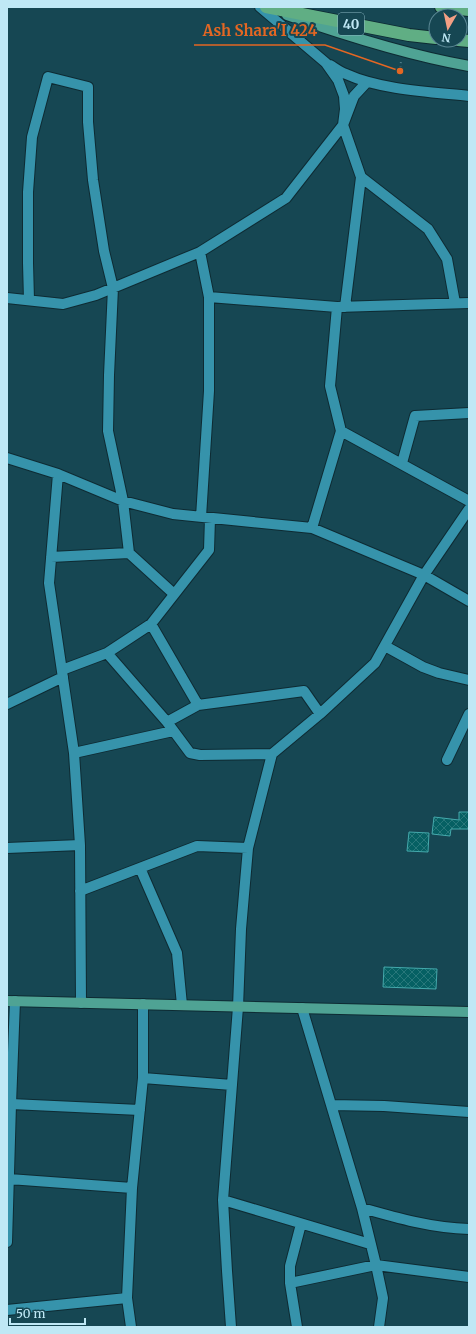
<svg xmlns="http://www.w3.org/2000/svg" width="476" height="1334" font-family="Merriweather,serif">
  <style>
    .building { fill: url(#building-cross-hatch); stroke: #44a9ac }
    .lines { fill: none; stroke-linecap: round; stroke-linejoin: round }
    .minor-casing { stroke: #0e2b33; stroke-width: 12 }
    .major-casing { stroke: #0e2b33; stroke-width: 12 }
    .highway-casing { stroke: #0e2b33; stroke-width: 14 }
    .path { stroke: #54828e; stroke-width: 2; stroke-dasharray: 1 3; stroke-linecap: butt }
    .minor { stroke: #3693ab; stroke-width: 10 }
    .major { stroke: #4fa394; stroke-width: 10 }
    .highway { stroke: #60ae84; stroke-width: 12 }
    .labels { text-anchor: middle; stroke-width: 4; stroke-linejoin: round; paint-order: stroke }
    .shield { fill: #164753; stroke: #8cb8c4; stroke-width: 1 }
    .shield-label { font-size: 13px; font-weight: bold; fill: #bfe8f5 }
    .leader { fill: none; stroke: #e46723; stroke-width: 1.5 }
    .callout-dot { fill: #e46723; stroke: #164753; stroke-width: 1.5 }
    .callout-label { font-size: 15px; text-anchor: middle; font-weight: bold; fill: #e46723; stroke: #164753; stroke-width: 4; stroke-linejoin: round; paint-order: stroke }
  </style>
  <defs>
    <pattern id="building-cross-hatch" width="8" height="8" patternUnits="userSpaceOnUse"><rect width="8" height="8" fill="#066063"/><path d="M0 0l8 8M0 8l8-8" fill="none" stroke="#28777a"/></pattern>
  </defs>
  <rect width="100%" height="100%" fill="#164753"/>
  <path class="building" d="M459 812H469V829H451L450 836 432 834 434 817 459 820Z
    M409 832 429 833 428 852 407 851Z
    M384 967 437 969 436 989 383 987Z"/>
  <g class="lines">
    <g class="minor-casing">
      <path id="minor" d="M260 7 326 63 338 80 344 96 345 109 343 125 361 177 428 229 447 259 455 303
        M330 65C335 68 340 72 346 74 381 90 431 92 469 96
        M209 297 337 307 469 303
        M7 298 63 304 96 295 200 252
        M29 300 28 263V192L32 137 48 77 88 87V122L93 180 104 251 113 288 109 375 108 431 123 501 129 553 174 594
        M345 307 361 177
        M341 431 469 501
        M7 458 58 474 123 501 173 514 312 528 424 575 469 601
        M402 463 415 416 469 413
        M58 474 49 583 74 753 80 845 81 1003
        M201 517 209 391V297L200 252 286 198 343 125 354 96 367 82
        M312 528 341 431 330 386 337 307
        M51 557 129 553
        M151 624 198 705
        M385 646 423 667 439 673 469 680
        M107 653 167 722
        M62 670 107 653 151 624 209 550 210 518
        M7 704 63 677
        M74 753 173 731
        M272 754 200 755 190 753 167 722 198 705 304 691 320 714
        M447 760 469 714
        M7 848 80 845
        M140 868 177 953 182 1005
        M80 891 197 846 248 848
        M302 1008 362 1208 376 1265 383 1298 379 1327
        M143 1078 232 1085
        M11 1104 140 1110
        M331 1105 384 1106 469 1112
        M9 1179 132 1188
        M223 1200 370 1244
        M362 1208C397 1218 432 1228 469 1229
        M7 1242 11 1104 15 1001
        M290 1283 376 1265 469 1277
        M7 1310 127 1298
        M131 1327 127 1298 132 1188 143 1078V1004
        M231 1327 227 1271 223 1200 238 1007 241 929 248 848 272 754 320 714 375 663 424 575 469 509
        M297 1327 290 1283V1266L301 1224"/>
    </g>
    <g class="major-casing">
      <path id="major" d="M287 15C347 36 407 55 469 66
        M7 1001 469 1012"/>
    </g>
    <g class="highway-casing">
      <path id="highway" d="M266 7 409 35 436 38
        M441 7 469 10
        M458 40 469 41"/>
    </g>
    <path class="path" d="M400 71 401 61"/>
    <use href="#minor" class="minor"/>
    <use href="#major" class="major"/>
    <use href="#highway" class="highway"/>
  </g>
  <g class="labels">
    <rect class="shield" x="338" y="13" width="26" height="22" rx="3"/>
    <g class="shield-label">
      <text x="351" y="29">40</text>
    </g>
  </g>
  <path class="leader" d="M400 71L325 45H194"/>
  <circle class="callout-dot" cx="400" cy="71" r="4"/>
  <g class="callout-label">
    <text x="260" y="36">Ash Shara'I 424</text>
  </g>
  <rect width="476" height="1334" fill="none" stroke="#bfe8f5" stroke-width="16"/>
  <g transform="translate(448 28) rotate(189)"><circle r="19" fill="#164753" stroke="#5a8794"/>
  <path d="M0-3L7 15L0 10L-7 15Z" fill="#f39f84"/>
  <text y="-6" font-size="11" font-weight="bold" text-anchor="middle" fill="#bfe8f5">N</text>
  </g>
  <path d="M10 1318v6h75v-6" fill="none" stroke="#bfe8f5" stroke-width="2"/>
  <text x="16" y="1318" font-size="12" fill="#bfe8f5" stroke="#164753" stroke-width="3" paint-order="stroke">50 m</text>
</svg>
